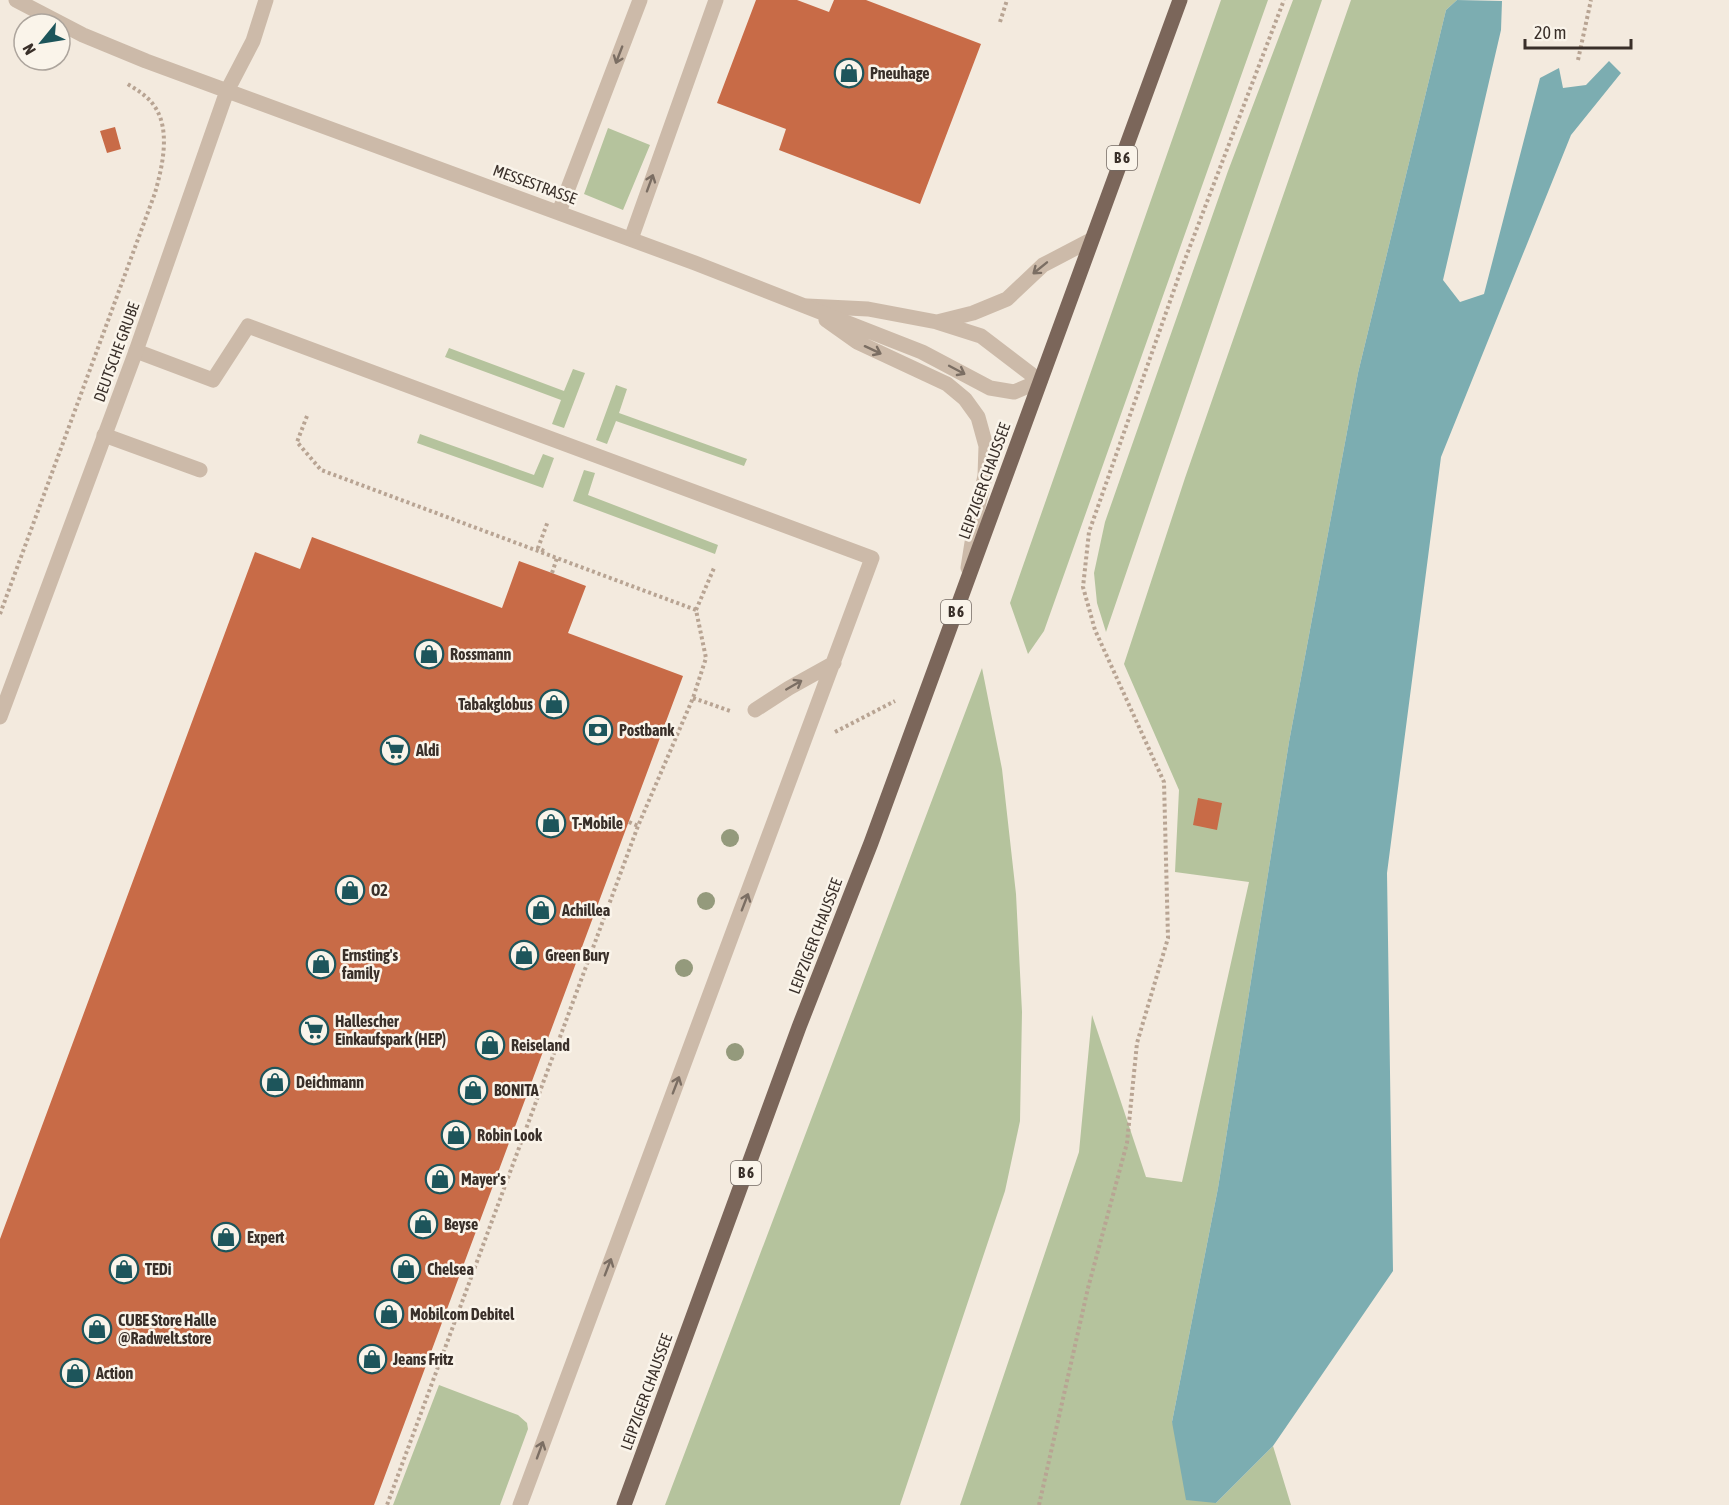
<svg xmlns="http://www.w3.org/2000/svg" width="1729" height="1505" font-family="'Asap Condensed',sans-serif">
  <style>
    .green { fill: #b5c39d }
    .water { fill: #7cadb1 }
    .building { fill: #c86b47 }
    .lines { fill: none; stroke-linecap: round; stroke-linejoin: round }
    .path { stroke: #b8a493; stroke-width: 4; stroke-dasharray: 3 3; stroke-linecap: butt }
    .lane { stroke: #ccbaa9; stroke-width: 15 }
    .street { stroke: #ccbaa9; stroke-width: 15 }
    .primary { stroke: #7b665a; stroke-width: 15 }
    .tree { fill: #949a7c }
    .oneway { stroke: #7b6e63 }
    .labels { text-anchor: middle; stroke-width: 5; stroke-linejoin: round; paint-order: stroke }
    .shield { fill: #faf4ea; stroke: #736a63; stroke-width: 1.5 }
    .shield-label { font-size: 15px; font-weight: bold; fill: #392f29 }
    .poi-label { font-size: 16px; font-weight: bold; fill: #392f29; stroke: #faf4ea; text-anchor: start }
    .street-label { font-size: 16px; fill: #392f29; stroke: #faf4ea }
  </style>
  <rect width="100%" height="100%" fill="#f3eade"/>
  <path class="green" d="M1221 0H1268L1044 631 1028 654 1010 603Z
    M1293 0H1322L1106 632 1097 603 1094 573 1105 522 1228 171Z
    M1351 0H1457L1446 10 1358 373 1289 742 1218 1188 1172 1422 1216 1503 1273 1446 1291 1505H960L1079 1152 1092 1015 1146 1177 1182 1182 1249 882 1175 872 1179 790 1124 664 1185 478Z
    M608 128 650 145 623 210 584 194Z
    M449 348 564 391 573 369 585 373 564 428 552 424 561 400 445 357Z
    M616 385 627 389 619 413 747 459 744 466 616 421 607 444 596 440Z
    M420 434 534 475 543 454 554 458 543 488 417 443Z
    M584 470 595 473 588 495 718 545 715 554 573 501Z
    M982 668 1002 769 1016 894 1022 1012 1020 1121 1005 1191 900 1505H665Z
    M439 1385 518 1415 527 1423 528 1429 500 1505H393Z"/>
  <path class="water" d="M1457 0 1502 1 1501 30 1443 280 1460 302 1484 294 1540 78 1559 68 1563 88 1586 85 1609 61 1621 73 1571 135 1441 457 1387 873 1393 1271 1273 1446 1216 1503 1186 1500 1172 1422 1218 1188 1289 742 1358 373 1446 10Z"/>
  <path class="building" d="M756 0H797L829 12 834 0H866L981 44 920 204 779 150 786 129 717 103Z
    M115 127 121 149 107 153 100 131Z
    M312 537 502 608 519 561 552 573 586 586 568 633 683 676 374 1505H0V1239L255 552 300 569Z
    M1198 798 1222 803 1217 830 1193 825Z"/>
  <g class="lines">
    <path class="path" d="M1000 22 1007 0
      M1578 60 1591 0
      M307 416 297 442 321 470 696 610 706 658 693 698 638 826 387 1505
      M544 551 538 548 548 521
      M552 573 557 558 556 557
      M696 610 714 568
      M0 614 155 193C162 168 171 131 155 107 148 96 137 90 126 83
      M693 698 730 711
      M835 732 895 701
      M629 822 638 826
      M1039 1505 1088 1288 1127 1143 1137 1043 1168 938 1164 782 1095 630 1083 587 1089 532 1181 270 1284 0"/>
    <path class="lane" d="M559 212 640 0
      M631 239 716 0
      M807 306 868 309 937 322 973 313 1007 299 1043 265 1091 240
      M937 322 981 336 1040 381
      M136 351 213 380 248 326 872 558 520 1505
      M104 435 200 470
      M755 710 789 688 834 663"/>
    <path class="street" d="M16 0 83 35 146 61 695 263 922 352 990 388 1014 392 1040 381
      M826 320 857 342 947 384 965 399 978 417 986 446 985 476 977 511 968 568
      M0 717 136 351 227 91 253 41 266 0"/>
    <path class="primary" d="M624 1505 799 1027 871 843 1180 0"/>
  </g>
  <g class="tree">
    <circle cx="730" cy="838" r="9"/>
    <circle cx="706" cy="901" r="9"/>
    <circle cx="684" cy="968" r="9"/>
    <circle cx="735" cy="1052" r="9"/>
  </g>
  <defs><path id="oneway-shaft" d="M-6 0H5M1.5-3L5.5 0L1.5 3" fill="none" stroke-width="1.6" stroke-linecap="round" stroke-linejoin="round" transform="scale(1.5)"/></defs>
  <g class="oneway">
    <use href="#oneway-shaft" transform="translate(619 55) rotate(111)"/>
    <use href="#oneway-shaft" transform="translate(650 183) rotate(-70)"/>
    <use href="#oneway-shaft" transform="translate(1040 268) rotate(141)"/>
    <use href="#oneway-shaft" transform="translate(873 350) rotate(25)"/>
    <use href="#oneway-shaft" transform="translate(957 370) rotate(28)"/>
    <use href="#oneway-shaft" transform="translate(794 685) rotate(-30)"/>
    <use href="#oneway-shaft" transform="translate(745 902) rotate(-69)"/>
    <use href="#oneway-shaft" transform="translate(676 1085) rotate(-69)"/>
    <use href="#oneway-shaft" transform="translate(608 1267) rotate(-69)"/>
    <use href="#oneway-shaft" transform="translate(540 1450) rotate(-70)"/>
  </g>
  <defs>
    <g id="shop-ring" transform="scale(1.5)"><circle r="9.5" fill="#faf4ea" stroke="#1d555b" stroke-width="1.5"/><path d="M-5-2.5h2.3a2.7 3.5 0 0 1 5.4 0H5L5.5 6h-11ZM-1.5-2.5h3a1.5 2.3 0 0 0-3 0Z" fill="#1d555b"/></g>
    <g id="bank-ring" transform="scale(1.5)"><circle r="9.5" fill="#faf4ea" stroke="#1d555b" stroke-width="1.5"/><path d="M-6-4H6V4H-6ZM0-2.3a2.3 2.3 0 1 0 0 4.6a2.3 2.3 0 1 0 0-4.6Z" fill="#1d555b"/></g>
    <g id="supermarket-ring" transform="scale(1.5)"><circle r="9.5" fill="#faf4ea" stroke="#1d555b" stroke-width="1.5"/><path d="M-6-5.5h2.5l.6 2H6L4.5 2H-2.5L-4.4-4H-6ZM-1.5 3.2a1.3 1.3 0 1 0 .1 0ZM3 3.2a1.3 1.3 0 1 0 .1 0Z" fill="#1d555b"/></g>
  </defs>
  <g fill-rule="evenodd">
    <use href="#shop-ring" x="849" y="73"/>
    <use href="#shop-ring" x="429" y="654"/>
    <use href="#shop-ring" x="554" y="704"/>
    <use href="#bank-ring" x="598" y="730"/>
    <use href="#supermarket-ring" x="395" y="750"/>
    <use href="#shop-ring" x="551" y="823"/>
    <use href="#shop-ring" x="350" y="890"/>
    <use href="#shop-ring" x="541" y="910"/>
    <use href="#shop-ring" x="524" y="955"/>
    <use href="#shop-ring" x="321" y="964"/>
    <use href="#supermarket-ring" x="314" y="1030"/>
    <use href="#shop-ring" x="490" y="1045"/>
    <use href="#shop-ring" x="275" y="1082"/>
    <use href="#shop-ring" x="473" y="1090"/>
    <use href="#shop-ring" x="456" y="1135"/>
    <use href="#shop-ring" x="440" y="1179"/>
    <use href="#shop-ring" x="423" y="1224"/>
    <use href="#shop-ring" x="226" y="1237"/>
    <use href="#shop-ring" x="124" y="1269"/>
    <use href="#shop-ring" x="406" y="1269"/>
    <use href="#shop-ring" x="389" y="1314"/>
    <use href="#shop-ring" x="97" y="1329"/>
    <use href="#shop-ring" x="372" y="1359"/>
    <use href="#shop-ring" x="75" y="1373"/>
  </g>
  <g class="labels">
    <g class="shield">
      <rect x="1107" y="146" width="30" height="24" rx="4.5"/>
      <rect x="941" y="600" width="30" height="24" rx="4.5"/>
      <rect x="731" y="1161" width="30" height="24" rx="4.5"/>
    </g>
    <g class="shield-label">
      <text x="1122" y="163">B 6</text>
      <text x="956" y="617">B 6</text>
      <text x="746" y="1178">B 6</text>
    </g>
    <g class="poi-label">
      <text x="870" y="79">Pneuhage</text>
      <text x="450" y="660">Rossmann</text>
      <text x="533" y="710" text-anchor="end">Tabakglobus</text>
      <text x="619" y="736">Postbank</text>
      <text x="416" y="756">Aldi</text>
      <text x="572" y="829">T-Mobile</text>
      <text x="371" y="896">O2</text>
      <text x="562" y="916">Achillea</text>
      <text x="342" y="961">Ernsting's<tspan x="342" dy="18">family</tspan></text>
      <text x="545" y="961">Green Bury</text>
      <text x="335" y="1027">Hallescher<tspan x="335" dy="18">Einkaufspark (HEP)</tspan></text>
      <text x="511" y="1051">Reiseland</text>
      <text x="296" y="1088">Deichmann</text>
      <text x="494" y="1096">BONITA</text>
      <text x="477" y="1141">Robin Look</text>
      <text x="461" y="1185">Mayer's</text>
      <text x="444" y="1230">Beyse</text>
      <text x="247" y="1243">Expert</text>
      <text x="145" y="1275">TEDi</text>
      <text x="427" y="1275">Chelsea</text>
      <text x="410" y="1320">Mobilcom Debitel</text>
      <text x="118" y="1326">CUBE Store Halle<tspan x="118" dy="18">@Radwelt.store</tspan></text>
      <text x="393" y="1365">Jeans Fritz</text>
      <text x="96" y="1379">Action</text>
    </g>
    <g class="street-label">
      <text transform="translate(535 184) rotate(20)" y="6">MESSESTRASSE</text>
      <text transform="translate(116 352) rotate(-70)" y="6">DEUTSCHE GRUBE</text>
      <text transform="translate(984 481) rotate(-70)" y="6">LEIPZIGER CHAUSSEE</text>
      <text transform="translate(815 936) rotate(-69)" y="6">LEIPZIGER CHAUSSEE</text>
      <text transform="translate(646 1392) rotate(-70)" y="6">LEIPZIGER CHAUSSEE</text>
    </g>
  </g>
  <g transform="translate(42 42) rotate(240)"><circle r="28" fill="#faf4ea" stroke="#ada59d" stroke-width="1.5"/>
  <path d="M0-4.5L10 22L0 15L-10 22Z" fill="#1d555b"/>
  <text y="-9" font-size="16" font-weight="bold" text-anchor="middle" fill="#392f29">N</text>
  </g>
  <path d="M1525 39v9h106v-9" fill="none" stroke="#392f29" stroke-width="3"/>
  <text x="1534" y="39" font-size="18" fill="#392f29" stroke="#faf4ea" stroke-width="4.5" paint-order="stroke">20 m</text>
</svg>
